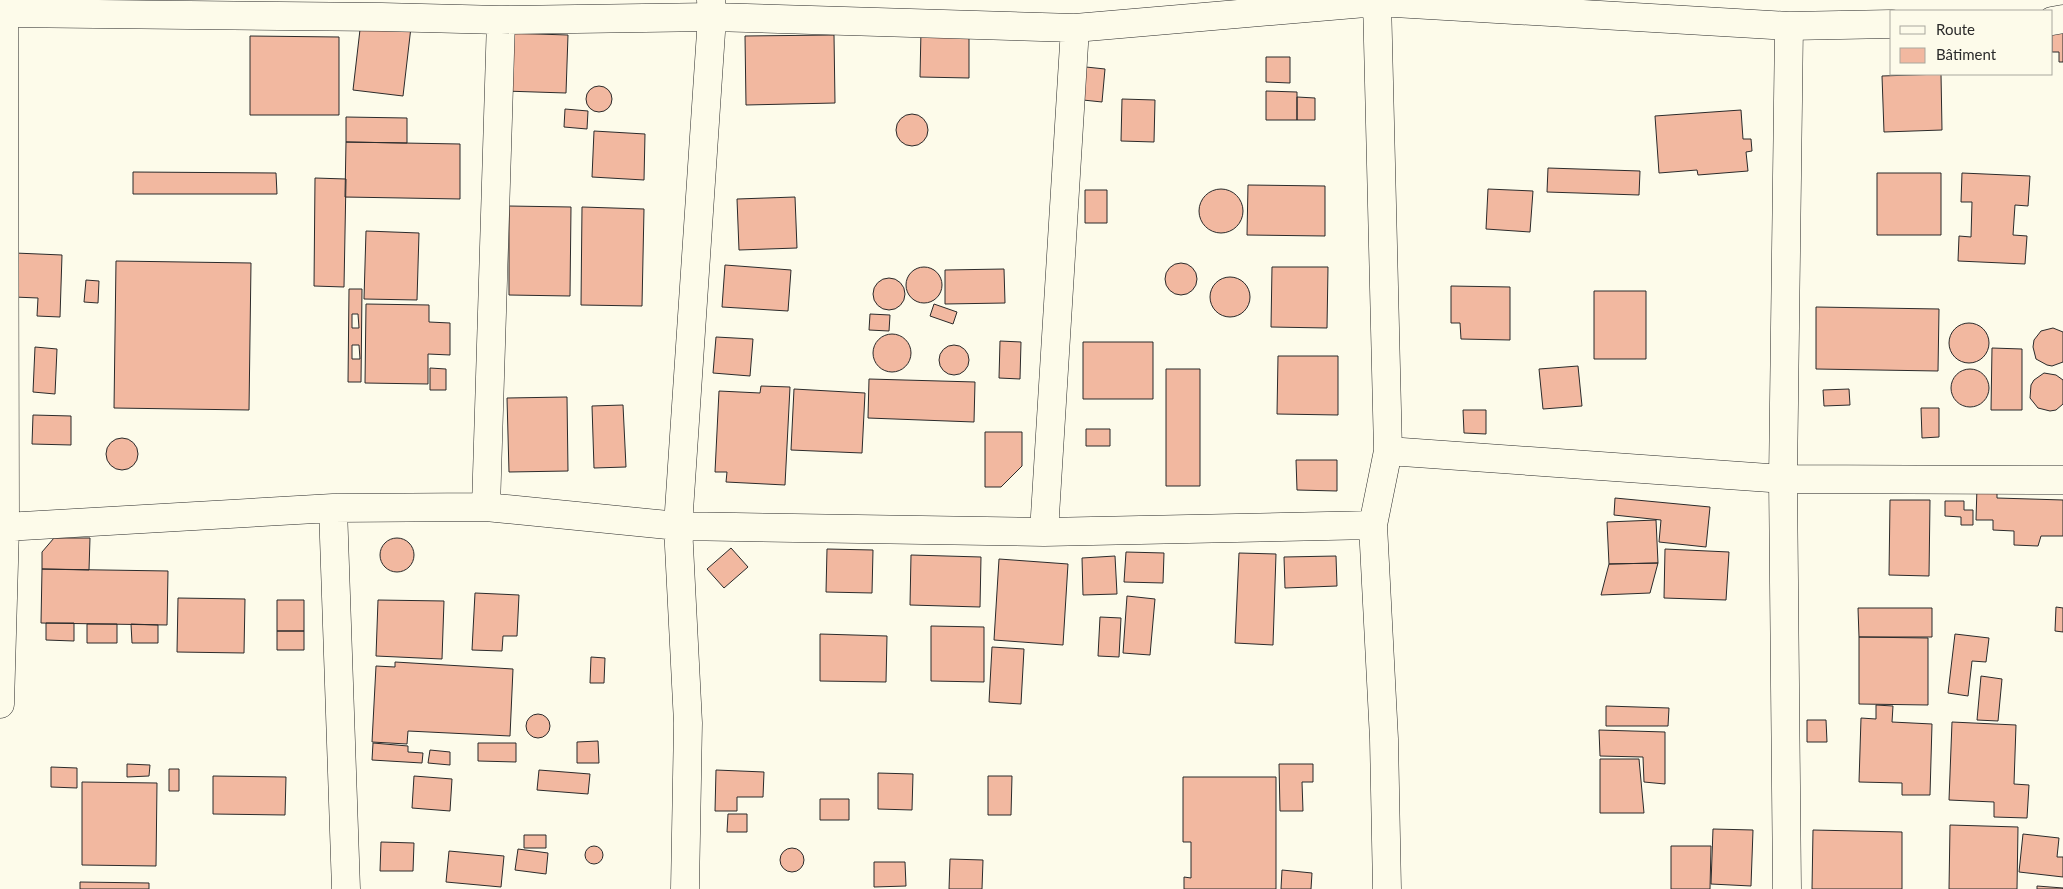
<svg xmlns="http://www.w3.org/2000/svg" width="2063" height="889" font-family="Lato,sans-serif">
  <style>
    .building { fill: #f2b8a0; stroke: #2b2b2b; fill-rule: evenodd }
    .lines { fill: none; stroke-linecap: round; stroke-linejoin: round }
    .minor-casing { stroke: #2b2b2b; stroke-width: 29 }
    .minor { stroke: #fdfbea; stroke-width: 28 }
  </style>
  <rect width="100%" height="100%" fill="#fdfbea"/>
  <path class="building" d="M361 21 411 27 403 96 353 90Z
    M921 30 969 31V78L920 77Z
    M2052 31 2063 32V62H2059V52H2052Z
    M505 33 568 35 566 93 504 91Z
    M834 35 835 103 746 105 745 36Z
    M250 36 339 37V115H250Z
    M1266 57H1290V83L1266 82Z
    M1086 67 1105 69 1102 102 1083 100Z
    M1941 74 1942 130 1884 132 1882 76Z
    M586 99a13 13 0 1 1 26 0a13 13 0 1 1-26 0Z
    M1266 91 1297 92V120H1266Z
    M1297 97 1315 98V120H1297Z
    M1122 99 1155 100 1154 142 1121 141Z
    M565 109 588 111 587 129 564 127Z
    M1741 110 1743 139H1751L1752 151 1746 152 1748 171 1698 175 1697 170 1659 173 1655 116Z
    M896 130a16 16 0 1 1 32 0a16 16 0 1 1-32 0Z
    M346 117 407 118V143L346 142Z
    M594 131 645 134 644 180 592 177Z
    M346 142 460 144V199L345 197Z
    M1548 168 1640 171 1639 195 1547 192Z
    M133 172 276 173 277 194H133Z
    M1877 173H1941V235H1877Z
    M1962 173 2030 176 2028 206 2015 205 2013 235 2027 236 2025 264 1958 261 1959 236 1971 237 1972 202H1961Z
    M315 178 346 179 344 287 314 286Z
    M1248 185 1325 186V236L1247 235Z
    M1488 189 1533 191 1530 232 1486 229Z
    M1199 211a22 22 0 1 1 44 0a22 22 0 1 1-44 0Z
    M1085 190H1107V223H1085Z
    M795 197 797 248 739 250 737 199Z
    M509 206 571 207 570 296 509 295Z
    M582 207 644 209 642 306 581 305Z
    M366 231 419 233 417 300 364 299Z
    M15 253 62 255 60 317 37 316 38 298 14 297Z
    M116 261 251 263 249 410 114 408Z
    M1165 279a16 16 0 1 1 32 0a16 16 0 1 1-32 0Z
    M725 265 791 270 788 311 722 307Z
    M1272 267H1328L1327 328 1271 327Z
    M906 285a18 18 0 1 1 36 0a18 18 0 1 1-36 0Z
    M1004 269 1005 303 945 304V270Z
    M1210 297a20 20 0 1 1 40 0a20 20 0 1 1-40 0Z
    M873 294a16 16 0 1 1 32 0a16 16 0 1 1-32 0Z
    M86 280 99 281 98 303 84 302Z
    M1451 286 1510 287V340L1461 339 1460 323H1451Z
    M349 289H362L361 382H348ZM352 314H358L359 328H352ZM352 345H359L360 359H352Z
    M1594 291H1646V359H1594Z
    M366 304 429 305V322L450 323V355L428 354V384L365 383Z
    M934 304 957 312 953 324 930 316Z
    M1816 307 1939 309 1938 371 1816 369Z
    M870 314 890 315 889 331 869 330Z
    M1949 343a20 20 0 1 1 40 0a20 20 0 1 1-40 0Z
    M2053 328 2063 332V362L2052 366 2047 365 2036 359 2033 347 2034 340 2041 331Z
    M873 353a19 19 0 1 1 38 0a19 19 0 1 1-38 0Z
    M716 337 753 339 750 376 713 373Z
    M1000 341 1021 342 1020 379 999 378Z
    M1083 342H1153V399H1083Z
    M939 360a15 15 0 1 1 30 0a15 15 0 1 1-30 0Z
    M35 347 57 349 55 394 33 392Z
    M1992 348 2022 349V410H1991Z
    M1278 356H1338V415L1277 414Z
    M1578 366 1582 406 1543 409 1539 369Z
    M430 368 446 369V390H430Z
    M1166 369H1200V486H1166Z
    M1951 388a19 19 0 1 1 38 0a19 19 0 1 1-38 0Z
    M2044 373 2056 375 2063 380V404L2056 410 2050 411 2038 408 2030 398 2031 385 2034 380Z
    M869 379 975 382 974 422 868 418Z
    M761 386 790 387 785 485 726 482 727 472H715L719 391 760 393Z
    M794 389 865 393 862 453 791 450Z
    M1849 389 1850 405 1824 406 1823 390Z
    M567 397 568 471 509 472 507 398Z
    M623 405 626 467 594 468 592 406Z
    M1921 408H1939V437L1922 438Z
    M1463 410H1486V434L1464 433Z
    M33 415 71 416V445L32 444Z
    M1086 429H1110V446H1086Z
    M985 432H1022V466L1001 487H985Z
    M106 454a16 16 0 1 1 32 0a16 16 0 1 1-32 0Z
    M1296 460H1337V491L1297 490Z
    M1977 487H1997V498L2063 500V536H2041L2038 546 2014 545V531L1993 530V520H1976Z
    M1615 498 1710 507 1706 547 1659 542 1661 520 1614 515Z
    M1890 500H1930L1929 576 1889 575Z
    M1945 501H1964V510H1973V525H1961V517L1945 516Z
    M1656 520 1658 563 1609 564 1607 522Z
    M380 555a17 17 0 1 1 34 0a17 17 0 1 1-34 0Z
    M54 538H90L89 570 42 569V552Z
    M731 548 748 567 724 588 707 569Z
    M827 549 873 550 872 593 826 592Z
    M1665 549 1729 552 1726 600 1664 598Z
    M1126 552 1164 553 1163 583 1124 582Z
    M1239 553 1276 554 1273 645 1235 643Z
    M911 555 981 557 980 607 910 605Z
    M1115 556 1117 594 1083 595 1082 558Z
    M1336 556 1337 586 1285 588 1284 557Z
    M999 559 1068 564 1063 645 994 640Z
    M1658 563 1650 593 1601 595 1609 564Z
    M42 569 168 571 167 625 41 623Z
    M475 593 519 595 517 636H503L502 651 472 650Z
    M1127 596 1155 599 1150 655 1123 653Z
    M178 598 245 599 244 653 177 652Z
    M277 600H304V631H277Z
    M378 600 444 601 442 659 376 656Z
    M2056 607 2063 608V632L2055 631Z
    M1858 608H1932V637H1859Z
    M1100 617 1121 618 1119 657 1098 656Z
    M46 623H74V641L46 640Z
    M87 624H117V643H87Z
    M131 624 158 625V643H132Z
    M931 626 984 627V682L931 681Z
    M277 631H304V650H277Z
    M820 634 887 636 886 682 820 681Z
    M1955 634 1989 638 1986 662 1972 661 1968 696 1948 693Z
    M1859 637 1928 638V705L1859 704Z
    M992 647 1024 649 1021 704 989 702Z
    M591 657 605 658 604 683H590Z
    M395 662 513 669 510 736 408 731 407 744 372 742 376 666 395 667Z
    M1981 676 2002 679 1998 721 1977 720Z
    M1876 705 1893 706 1892 722 1932 724 1930 795H1902V783L1859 782 1861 718 1876 719Z
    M1606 706 1669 708 1668 726H1606Z
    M526 726a12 12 0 1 1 24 0a12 12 0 1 1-24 0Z
    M1807 720H1826L1827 742H1807Z
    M1952 722 2016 725 2014 784 2029 785 2027 818 1994 817V802L1949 800Z
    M1599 730 1665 732V784L1644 782 1643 757 1600 756Z
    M598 741 599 763H577V742Z
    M373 743 408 746V752L423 753 422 763 372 760Z
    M478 743H516V762L478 761Z
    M430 750 450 752V765L428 763Z
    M1600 759H1639L1644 813H1600Z
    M127 764 150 765 149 776 127 777Z
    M1279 764H1313V782H1302L1303 811H1280Z
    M51 767 77 768V788L51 787Z
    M169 769H179V791H169Z
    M539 770 590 774 588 794 537 790Z
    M716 770 764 772 763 797H737V811H715Z
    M878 773 913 774 912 810 878 809Z
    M213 776 286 777 285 815 213 814Z
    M414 776 452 779 450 811 412 808Z
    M988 776H1012L1011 815H988Z
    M1183 777H1276V889H1184V877L1191 878V842H1183Z
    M82 782 157 783 156 866 82 865Z
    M820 799H849V820H820Z
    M728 814H747V832H727Z
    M1950 825 2018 827 2017 889H1949Z
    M1713 829 1753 830 1751 886 1711 884Z
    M1813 830 1902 832V889H1812Z
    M2023 834 2059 838 2057 857H2063V877L2019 872Z
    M524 835H546V848H524Z
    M381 842 414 843 413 871H380Z
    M1671 846H1711L1710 889H1671Z
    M585 855a9 9 0 1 1 18 0a9 9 0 1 1-18 0Z
    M780 860a12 12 0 1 1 24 0a12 12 0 1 1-24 0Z
    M518 849 548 853 546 874 515 870Z
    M449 851 504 856 501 887 446 882Z
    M950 859 983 860 982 889H949Z
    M874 862H905L906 886 874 887Z
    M1282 870 1312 873 1311 889H1281Z
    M80 882 149 883V889H80Z
    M2037 886 2063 888V889H2037Z"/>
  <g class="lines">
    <g class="minor-casing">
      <path id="minor" d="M1377 0 1388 451 1373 525 1384 739 1387 889
        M4 13 382 17 501 20 712 17 1075 28 1377 2 1789 26 1892 24
        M2052 21 2063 19
        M1388 451 1783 479 2063 480
        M486 507 501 20
        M333 508 346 889
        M5 527 333 508 486 507 678 526 1044 532 1373 525
        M1044 532 1075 28
        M0 704 5 527 4 0
        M685 889 688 723 678 526 712 17 711 0
        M1787 889 1783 479 1789 26"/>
    </g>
    <use href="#minor" class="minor"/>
  </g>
  <rect x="1890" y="10" width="162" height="65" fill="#fdfbea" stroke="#a9a89e"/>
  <rect x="1900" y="26" width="25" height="8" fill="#fdfbea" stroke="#a9a89e"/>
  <text x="1936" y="35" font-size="15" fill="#2b2b2b">Route</text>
  <rect x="1900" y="48" width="25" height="15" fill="#f2b8a0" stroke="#a9a89e"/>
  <text x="1936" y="60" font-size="15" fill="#2b2b2b">Bâtiment</text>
</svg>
